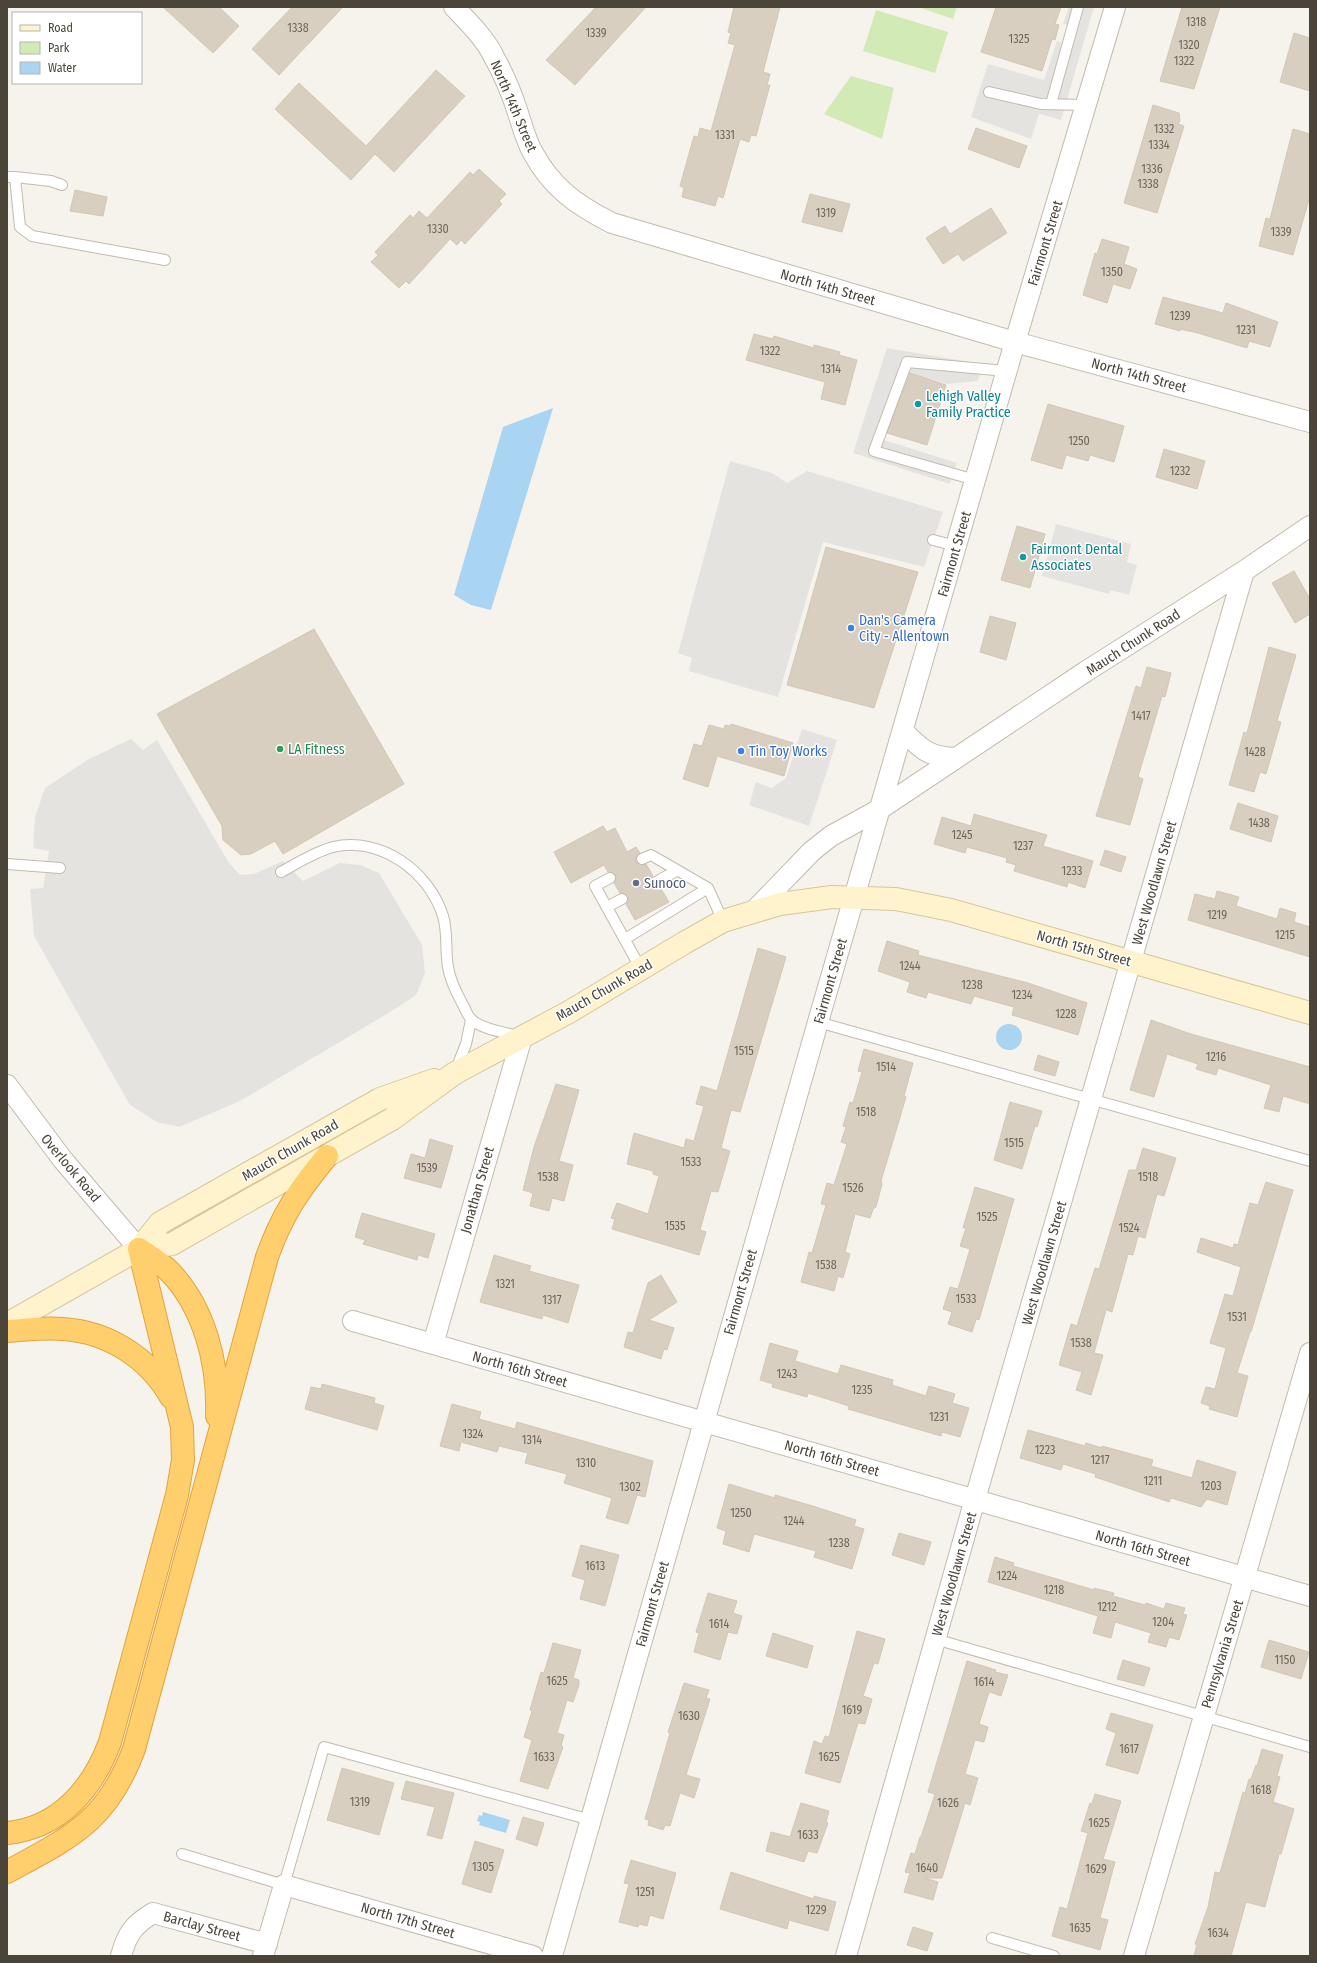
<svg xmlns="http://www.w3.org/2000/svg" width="1317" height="1963" font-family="'Fira Sans Condensed',sans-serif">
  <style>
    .green { fill: #d2eab5 }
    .parking { fill: #e5e3e0 }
    .water { fill: #a9d4f2 }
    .building { fill: #d8cfc1; stroke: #d3c7b4 }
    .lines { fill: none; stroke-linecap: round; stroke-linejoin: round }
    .service-casing { stroke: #c2bbae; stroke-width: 12 }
    .minor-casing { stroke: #c2bbae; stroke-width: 22 }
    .secondary-casing { stroke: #d6c79b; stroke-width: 24 }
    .motorway-casing { stroke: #e0a43c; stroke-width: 24 }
    .service { stroke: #fff; stroke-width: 10 }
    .minor { stroke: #fff; stroke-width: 20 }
    .secondary { stroke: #fff3cd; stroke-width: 22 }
    .motorway { stroke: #ffcf6e; stroke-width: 22 }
    .culture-dot { fill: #0f9aa8; stroke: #fff; stroke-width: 1.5 }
    .shop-dot { fill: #3f7fe0; stroke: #fff; stroke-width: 1.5 }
    .leisure-dot { fill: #2e9e5b; stroke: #fff; stroke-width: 1.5 }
    .service-dot { fill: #5c6f8a; stroke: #fff; stroke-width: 1.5 }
    .labels { text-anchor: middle; stroke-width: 3; stroke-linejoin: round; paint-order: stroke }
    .number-label { font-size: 12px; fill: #6e675b }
    .street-label { font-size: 14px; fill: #4b4439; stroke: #fff }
    .culture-label { font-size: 14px; fill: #0d838f; stroke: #fff; text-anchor: start }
    .shop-label { font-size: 14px; fill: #366cbe; stroke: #fff; text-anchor: start }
    .leisure-label { font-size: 14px; fill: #27864d; stroke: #fff; text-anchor: start }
    .service-label { font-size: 14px; fill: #4e5e75; stroke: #fff; text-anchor: start }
  </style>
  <rect width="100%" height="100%" fill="#f6f3ec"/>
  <path class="green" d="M918 7H957L953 19Z
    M876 10 948 32 935 73 863 51Z
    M851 76 894 88 882 139 824 114Z"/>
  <path class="parking" d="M1069 7H1094L1061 120 1039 114 1031 139 971 117 988 64 1044 80 1057 41 1065 44 1071 26 1063 24Z
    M887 348 983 364 978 381 947 384 904 371 884 440 957 463 950 484 853 453Z
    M730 461 772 473 787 483 807 471 943 512 924 567 823 542 778 697 689 671 692 658 678 653Z
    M1056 524 1131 544 1127 562 1137 565 1129 595 1111 590 1109 594 1042 576Z
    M802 729 837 740 809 826 749 805 756 782 772 788 786 778Z
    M131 739 143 750 157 740 229 863 240 875 254 874 283 861 303 881 340 863 360 865 379 873 422 945 425 973 416 995 387 1014 240 1101 179 1127 157 1122 130 1105 34 936 30 889 43 888 49 851 33 848 35 817 45 788 89 759Z"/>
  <path class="water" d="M553 408 491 610 471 605 454 595 503 427Z
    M996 1037a13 13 0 1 1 26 0a13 13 0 1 1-26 0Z
    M483 1812 510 1820 506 1833 479 1825 480 1822 477 1821 479 1815 482 1816Z"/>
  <path class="building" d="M163 7H219L239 26 213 53Z
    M292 7H343L279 75 252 49Z
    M596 7H646L575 85 546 60Z
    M734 7H780L763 72 770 74 767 85H770L756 136 751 135 749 142 740 139 723 198 718 196 715 206 682 197 684 188 680 186 694 136 698 137 700 128 711 131 735 45 728 43 731 33 728 32Z
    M996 7H1061L1055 24 1059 25 1055 40 1052 39 1042 71 981 52Z
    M1182 7H1220L1194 89 1160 81Z
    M1294 33 1310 38V91L1280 82Z
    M436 70 465 96 394 172 375 154 351 180 275 109 299 83 366 146Z
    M1153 105 1179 113 1180 121 1178 124 1184 126 1157 213 1124 203Z
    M976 128 1027 146 1019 168 968 149Z
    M1293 129 1310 134V196L1293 255 1259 246 1266 218 1270 219Z
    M479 169 506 194 499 201 502 204 465 244 461 240 457 245 450 239 409 284 406 281 399 288 371 262 378 255 375 252 410 215 413 218 419 211 427 218 470 172 473 175Z
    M75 190 107 197 103 216 70 211Z
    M810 194 850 204 842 232 802 222Z
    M991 208 1007 233 963 261 958 254 943 264 926 238 945 226 950 234Z
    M1102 239 1129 247 1124 264 1137 269 1130 289 1113 284 1107 303 1083 295 1095 253 1097 254Z
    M1163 297 1223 313 1226 303 1278 322 1270 347 1249 341 1247 348 1198 333 1180 329V331L1155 324Z
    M754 334 773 339 774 336 814 348V345L840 352 839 355 857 360 845 405 821 399 825 382 746 360Z
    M910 373 946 385 927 445 887 433Z
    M1048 404 1124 426 1114 462 1090 455 1088 461 1066 455 1062 469 1031 460Z
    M1164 449 1205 461 1197 489 1156 477Z
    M1017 526 1045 534 1030 588 1001 580Z
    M826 547 918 572 874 708 787 685Z
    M1294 571 1310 599V614L1295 623 1272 583Z
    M990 616 1016 623 1006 660 980 652Z
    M314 629 404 784 283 854 275 841 251 854 241 855 223 840 222 826 157 714Z
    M1269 647 1296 655 1277 721 1281 722 1266 774 1260 772 1254 792 1229 785 1244 732 1247 733Z
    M1147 667 1171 673 1165 697 1162 696 1138 777 1143 779 1130 825 1096 816 1136 686 1141 688Z
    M731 724 793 743 784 776 717 756 708 787 683 779 694 744 702 746 709 725 724 729 725 725 730 726Z
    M1238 803 1278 816 1271 842 1230 829Z
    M974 814 1047 835 1043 846 1093 861 1085 888 1068 882 1067 887 1014 871 1016 865 1006 862 1007 858 967 847 965 853 934 844 942 817 971 826Z
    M603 826 607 832 615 828 627 852 636 847 640 853 636 858V862L641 865 646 864 653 876 650 879 651 885 655 888 660 887 669 902 635 920 626 904 628 900V896L620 893 614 883 616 879V875L608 872 604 865 571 883 554 852Z
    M1105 850 1126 857 1121 872 1100 865Z
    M1217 891 1239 897 1236 906 1277 919 1280 908 1296 913 1294 922 1310 927V957L1188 920 1195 894 1215 899Z
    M887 941 919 951 918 955 1028 983 1087 1003 1078 1035 1012 1015 1014 1007 974 996 971 1004 928 992 926 998 907 992 910 982 878 971Z
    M758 948 786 957 740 1112 731 1110 721 1148 730 1151 718 1192 711 1191 700 1230 706 1232 699 1255 612 1229 615 1219 611 1218 617 1203 648 1214 659 1176 653 1174V1171L627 1164 634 1133 684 1148 686 1139 694 1141 704 1106 696 1104 701 1086 717 1091Z
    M1151 1020 1191 1034 1310 1067V1104L1283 1096 1279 1112 1264 1108 1271 1085 1218 1068 1216 1075 1196 1069 1198 1064 1167 1054 1154 1097 1130 1090Z
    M864 1049 913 1063 904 1096 906 1097 881 1181 882 1184 876 1207 873 1209 870 1218 855 1214 845 1252 850 1254 843 1278 838 1276 834 1291 801 1282 809 1252 812 1253 826 1205 821 1204 827 1183 834 1185 847 1144 841 1142 846 1127 843 1126 850 1102 853 1103 862 1072 858 1071Z
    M1038 1055 1059 1062 1055 1076 1034 1070Z
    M556 1084 579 1090 559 1161 573 1165 564 1201 552 1198 549 1211 530 1206 533 1193 523 1190 534 1147Z
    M1010 1102 1042 1111 1037 1127 1035 1126 1022 1169 994 1160Z
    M430 1139 453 1146 441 1188 404 1178 411 1154 425 1158Z
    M1143 1148 1176 1158 1164 1196 1157 1194 1145 1238 1138 1236 1133 1255 1128 1254 1112 1312 1106 1310 1094 1353 1103 1355 1091 1395 1076 1390 1082 1372 1059 1365 1071 1324 1077 1326 1095 1268 1099 1269 1129 1170H1136Z
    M1266 1182 1293 1190 1251 1332H1250L1237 1373 1248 1376 1237 1417 1209 1409 1210 1406 1201 1403 1206 1387 1215 1389 1226 1348 1210 1343 1225 1294 1233 1296 1241 1267 1197 1252 1201 1238 1233 1248 1234 1244 1238 1245 1250 1203 1258 1205Z
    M975 1187 1014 1199 979 1320 976 1319 972 1332 948 1324 952 1312 943 1309 950 1287 958 1289 970 1249 960 1246 966 1228H963Z
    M362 1213 435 1234 428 1258 418 1255 417 1260 363 1244 365 1240 355 1237Z
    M494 1255 531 1266 529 1271 579 1285 568 1323 543 1315 542 1319 480 1302Z
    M661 1275 677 1302 649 1320 674 1328 667 1350 664 1349 661 1359 624 1347 628 1332 633 1333 648 1283Z
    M770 1343 798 1351 795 1361 838 1374 841 1365 893 1380 892 1385 926 1396 929 1386 955 1394 952 1403 969 1408 960 1437 942 1432 941 1436 848 1409 849 1406 808 1393 807 1397 772 1387 773 1384 760 1380Z
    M322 1384 375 1398 374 1403 384 1406 377 1430 305 1409 311 1387 321 1389Z
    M452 1404 481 1412 479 1419 515 1429 517 1422 653 1461 645 1497 637 1495 628 1524 606 1518 612 1498 564 1483 567 1474 525 1463 528 1453 499 1446 497 1452 461 1442 459 1451 440 1446Z
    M1028 1430 1085 1446 1086 1443 1102 1448V1446L1153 1460 1151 1466 1192 1478 1197 1460 1236 1472 1227 1505 1207 1499 1201 1507 1171 1498 1169 1502 1095 1477 1096 1474 1063 1464 1061 1470 1020 1458Z
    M729 1484 775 1498V1495L816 1507 856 1520 854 1526 864 1529 852 1569 814 1557 816 1551 754 1534 749 1552 723 1544 726 1531 717 1528Z
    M899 1533 931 1542 924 1565 892 1555Z
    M581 1545 619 1555 605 1606 580 1599 585 1580 572 1576Z
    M995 1557 1014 1563 1013 1566 1094 1590V1588L1114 1593 1113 1596 1145 1605 1146 1603 1164 1609 1166 1603 1185 1608 1183 1614 1187 1615 1179 1640 1169 1637 1166 1647 1148 1642 1151 1633 1115 1622 1111 1638 1093 1633 1098 1616 988 1582Z
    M708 1593 737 1601 733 1613 742 1616 737 1634 728 1632 720 1660 694 1652 699 1633 696 1632Z
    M857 1631 885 1639 878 1664 874 1663 863 1696 872 1699 865 1724 858 1723 840 1783 805 1773 814 1741 822 1744 825 1736 829 1737Z
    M773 1633 813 1646 807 1668 766 1656Z
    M1269 1640 1309 1652 1301 1679 1261 1667Z
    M553 1643 581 1650 573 1678 579 1680V1685L573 1702 567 1700 557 1733 564 1735 561 1746 563 1747 548 1789 520 1781 532 1740 524 1737 532 1711 530 1710 541 1672 544 1673Z
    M1123 1660 1150 1668 1144 1686 1117 1679Z
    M967 1661 996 1670 995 1672 1008 1675 1001 1696 990 1692 988 1695 979 1724 988 1727 984 1742 975 1740 965 1774 978 1778 970 1805 965 1803 942 1878H925L938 1882 933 1900 904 1892 910 1873 905 1872 911 1853 915 1854 920 1837H921L935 1794 928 1792Z
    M684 1683 709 1690 706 1698 710 1699 686 1775 700 1779 694 1798 680 1793 670 1826 665 1825 663 1830 648 1825 649 1820 645 1819 670 1733 668 1732Z
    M1111 1713 1153 1725 1138 1774 1106 1765 1116 1733 1106 1729Z
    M1262 1749 1283 1755 1277 1776 1280 1777 1273 1802 1294 1809 1281 1854H1279L1265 1907 1246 1902 1231 1956H1194L1197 1945 1195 1944 1208 1907 1215 1872 1220 1873 1243 1792 1245 1793 1249 1779H1251L1256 1765 1257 1766Z
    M342 1768 394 1783 379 1835 327 1820Z
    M406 1781 454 1793 442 1839 427 1835 435 1807 401 1799Z
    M1095 1794 1121 1801 1103 1859 1115 1862 1100 1918 1108 1920 1100 1950 1052 1936 1060 1907 1067 1909 1088 1833 1081 1831 1090 1803 1092 1804Z
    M801 1803 829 1811 826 1822 828 1823 817 1853 808 1851 804 1862 766 1851 771 1832 790 1837Z
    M523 1817 544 1823 537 1846 516 1839Z
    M475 1841 504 1850 491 1893 462 1884Z
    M631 1860 676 1873 663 1919 650 1915 647 1926 639 1924 638 1927 619 1922 629 1884 624 1883Z
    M731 1872 814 1899V1896L836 1902 828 1931 789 1920 787 1929 720 1909Z
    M913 1927 933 1933 927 1951 907 1945Z"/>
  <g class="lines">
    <g class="service-casing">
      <path id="service" d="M989 92 1041 104 1086 105
        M1051 104 1078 7
        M7 177H15L20 227 32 236 165 260
        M15 177 51 181 62 185
        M975 480 874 451 907 362 1006 371
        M933 540 956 546
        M642 859 651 855 708 888 723 921
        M7 864 60 868
        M281 872C298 863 314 852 333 847 380 836 429 871 443 916 448 932 445 950 448 967 450 980 456 992 462 1003 465 1008 467 1015 471 1019 480 1029 506 1033 519 1036
        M610 878 595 886 641 969
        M656 882 676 871
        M607 907 622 899
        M625 939 708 888
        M818 1022 1310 1161
        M456 1069 466 1044 471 1020
        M935 1639 1310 1747
        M182 1854 284 1885 324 1747 591 1820
        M992 1938 1054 1956"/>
    </g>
    <g class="minor-casing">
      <path id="minor" d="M454 7C468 22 485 38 494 57 504 75 512 94 518 113 522 125 526 140 532 151 551 187 576 205 612 223L1015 342 1310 422
        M903 731C922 750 929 757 956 758
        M754 911 812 851 831 836 880 809 1085 672 1244 571 1310 526
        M7 1085 63 1160 139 1249
        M353 1321 1310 1596
        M433 1344 522 1037
        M121 1956C127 1934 133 1925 153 1913L267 1944
        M263 1956 284 1885 533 1956
        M552 1956 818 1022 1015 342 1115 7
        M846 1956 975 1499 1244 571
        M1134 1956 1310 1353"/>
    </g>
    <g class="secondary-casing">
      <path id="secondary" d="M139 1249 160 1223 380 1099 434 1080
        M7 1324 139 1249 172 1244 392 1119 455 1073 569 1012 684 943 723 921 780 904 832 897 896 899 951 910 1310 1013"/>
    </g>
    <g class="motorway-casing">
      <path id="motorway" d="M139 1249C149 1256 161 1263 169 1271 205 1308 219 1365 217 1416
        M7 1331C25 1330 44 1327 63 1329 108 1332 148 1357 171 1397
        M7 1833C60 1828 93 1788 110 1742L177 1495 183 1460 182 1427 139 1249
        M7 1872C71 1837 107 1822 134 1749L267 1257C282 1215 298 1191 327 1156"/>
    </g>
    <use href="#service" class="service"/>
    <use href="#minor" class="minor"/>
    <use href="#secondary" class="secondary"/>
    <use href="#motorway" class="motorway"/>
  </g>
  <g class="culture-dot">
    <circle cx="918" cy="404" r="4"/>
    <circle cx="1023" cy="557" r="4"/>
  </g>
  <g class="shop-dot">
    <circle cx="851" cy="628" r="4"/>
    <circle cx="741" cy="751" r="4"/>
  </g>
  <circle class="leisure-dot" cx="280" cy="749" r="4"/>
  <circle class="service-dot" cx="636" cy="883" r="4"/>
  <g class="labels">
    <g class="number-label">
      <text x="1196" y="26">1318</text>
      <text x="298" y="32">1338</text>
      <text x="596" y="37">1339</text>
      <text x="1019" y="43">1325</text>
      <text x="1189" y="49">1320</text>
      <text x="1184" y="65">1322</text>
      <text x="1164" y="133">1332</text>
      <text x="725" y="139">1331</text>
      <text x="1159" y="149">1334</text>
      <text x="1152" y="173">1336</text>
      <text x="1148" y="188">1338</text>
      <text x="826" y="217">1319</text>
      <text x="438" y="233">1330</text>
      <text x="1281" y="236">1339</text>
      <text x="1112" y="276">1350</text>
      <text x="1180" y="320">1239</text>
      <text x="1246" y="334">1231</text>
      <text x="770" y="355">1322</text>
      <text x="831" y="373">1314</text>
      <text x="1079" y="445">1250</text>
      <text x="1180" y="475">1232</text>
      <text x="1141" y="720">1417</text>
      <text x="1255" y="756">1428</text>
      <text x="1259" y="827">1438</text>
      <text x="962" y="839">1245</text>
      <text x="1023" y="850">1237</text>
      <text x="1072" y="875">1233</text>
      <text x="1217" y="919">1219</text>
      <text x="1285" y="939">1215</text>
      <text x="910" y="970">1244</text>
      <text x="972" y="989">1238</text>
      <text x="1022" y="999">1234</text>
      <text x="1066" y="1018">1228</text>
      <text x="744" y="1055">1515</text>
      <text x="1216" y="1061">1216</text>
      <text x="886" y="1071">1514</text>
      <text x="866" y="1116">1518</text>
      <text x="1014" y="1147">1515</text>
      <text x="691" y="1166">1533</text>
      <text x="427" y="1172">1539</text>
      <text x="548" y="1181">1538</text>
      <text x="1148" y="1181">1518</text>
      <text x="853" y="1192">1526</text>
      <text x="987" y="1221">1525</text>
      <text x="675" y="1230">1535</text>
      <text x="1129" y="1232">1524</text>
      <text x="826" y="1269">1538</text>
      <text x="505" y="1288">1321</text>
      <text x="966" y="1303">1533</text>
      <text x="552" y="1304">1317</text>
      <text x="1237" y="1321">1531</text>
      <text x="1081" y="1347">1538</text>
      <text x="787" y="1378">1243</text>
      <text x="862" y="1394">1235</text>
      <text x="939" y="1421">1231</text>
      <text x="473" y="1438">1324</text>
      <text x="532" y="1444">1314</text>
      <text x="1045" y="1454">1223</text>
      <text x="1100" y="1464">1217</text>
      <text x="586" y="1467">1310</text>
      <text x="1153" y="1485">1211</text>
      <text x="1211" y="1490">1203</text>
      <text x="630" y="1491">1302</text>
      <text x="741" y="1517">1250</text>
      <text x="794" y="1525">1244</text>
      <text x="839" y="1547">1238</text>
      <text x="595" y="1570">1613</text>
      <text x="1007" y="1580">1224</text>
      <text x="1054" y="1594">1218</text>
      <text x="1107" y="1611">1212</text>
      <text x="1163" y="1626">1204</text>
      <text x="719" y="1628">1614</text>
      <text x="1285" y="1664">1150</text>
      <text x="557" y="1685">1625</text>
      <text x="984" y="1686">1614</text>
      <text x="852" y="1714">1619</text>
      <text x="689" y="1720">1630</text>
      <text x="1129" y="1753">1617</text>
      <text x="544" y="1761">1633</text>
      <text x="829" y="1761">1625</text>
      <text x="1261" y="1794">1618</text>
      <text x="360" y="1806">1319</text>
      <text x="948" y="1807">1626</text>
      <text x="1099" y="1827">1625</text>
      <text x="808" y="1839">1633</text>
      <text x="483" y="1871">1305</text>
      <text x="927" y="1872">1640</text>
      <text x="1096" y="1873">1629</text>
      <text x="645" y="1896">1251</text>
      <text x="816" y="1914">1229</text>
      <text x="1080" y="1932">1635</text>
      <text x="1218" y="1937">1634</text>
    </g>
    <g class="street-label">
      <text transform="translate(514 106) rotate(67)" y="5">North 14th Street</text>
      <text transform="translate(1045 243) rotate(-73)" y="5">Fairmont Street</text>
      <text transform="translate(828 287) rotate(16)" y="5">North 14th Street</text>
      <text transform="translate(1139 375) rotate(15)" y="5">North 14th Street</text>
      <text transform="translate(954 554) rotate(-74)" y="5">Fairmont Street</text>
      <text transform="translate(1133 642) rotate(-33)" y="5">Mauch Chunk Road</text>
      <text transform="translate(1154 883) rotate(-74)" y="5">West Woodlawn Street</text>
      <text transform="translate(1084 948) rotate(16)" y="5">North 15th Street</text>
      <text transform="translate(830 981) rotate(-74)" y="5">Fairmont Street</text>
      <text transform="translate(604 990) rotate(-30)" y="5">Mauch Chunk Road</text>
      <text transform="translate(290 1150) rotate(-30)" y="5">Mauch Chunk Road</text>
      <text transform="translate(71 1168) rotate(50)" y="5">Overlook Road</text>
      <text transform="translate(477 1190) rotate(-74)" y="5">Jonathan Street</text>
      <text transform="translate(1044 1263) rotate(-74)" y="5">West Woodlawn Street</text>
      <text transform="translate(740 1292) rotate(-74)" y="5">Fairmont Street</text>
      <text transform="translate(520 1369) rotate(16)" y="5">North 16th Street</text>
      <text transform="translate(832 1458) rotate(16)" y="5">North 16th Street</text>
      <text transform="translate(1143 1548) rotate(16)" y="5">North 16th Street</text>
      <text transform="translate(954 1574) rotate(-74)" y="5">West Woodlawn Street</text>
      <text transform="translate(652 1604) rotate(-74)" y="5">Fairmont Street</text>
      <text transform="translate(1222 1654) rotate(-73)" y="5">Pennsylvania Street</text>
      <text transform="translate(408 1920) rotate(16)" y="5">North 17th Street</text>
      <text transform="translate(202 1926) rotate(15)" y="5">Barclay Street</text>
    </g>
    <g class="culture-label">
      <text x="926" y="401">Lehigh Valley<tspan x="926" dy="16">Family Practice</tspan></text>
      <text x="1031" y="554">Fairmont Dental<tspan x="1031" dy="16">Associates</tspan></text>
    </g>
    <g class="shop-label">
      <text x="859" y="625">Dan's Camera<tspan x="859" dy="16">City - Allentown</tspan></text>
      <text x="749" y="756">Tin Toy Works</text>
    </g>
    <g class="leisure-label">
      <text x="288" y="754">LA Fitness</text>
    </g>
    <g class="service-label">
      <text x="644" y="888">Sunoco</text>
    </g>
  </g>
  <rect width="1317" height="1963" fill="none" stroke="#4b4439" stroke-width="16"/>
  <rect x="12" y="12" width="130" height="72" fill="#ffffff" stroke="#b7b4b0"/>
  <rect x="20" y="25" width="20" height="6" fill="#fff3cd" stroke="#b7b4b0"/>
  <text x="48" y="32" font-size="12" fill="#4b4439">Road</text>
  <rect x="20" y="42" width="20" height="12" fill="#d2eab5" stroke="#b7b4b0"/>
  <text x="48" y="52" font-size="12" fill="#4b4439">Park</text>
  <rect x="20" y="62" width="20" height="12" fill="#a9d4f2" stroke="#b7b4b0"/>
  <text x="48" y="72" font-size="12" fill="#4b4439">Water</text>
</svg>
